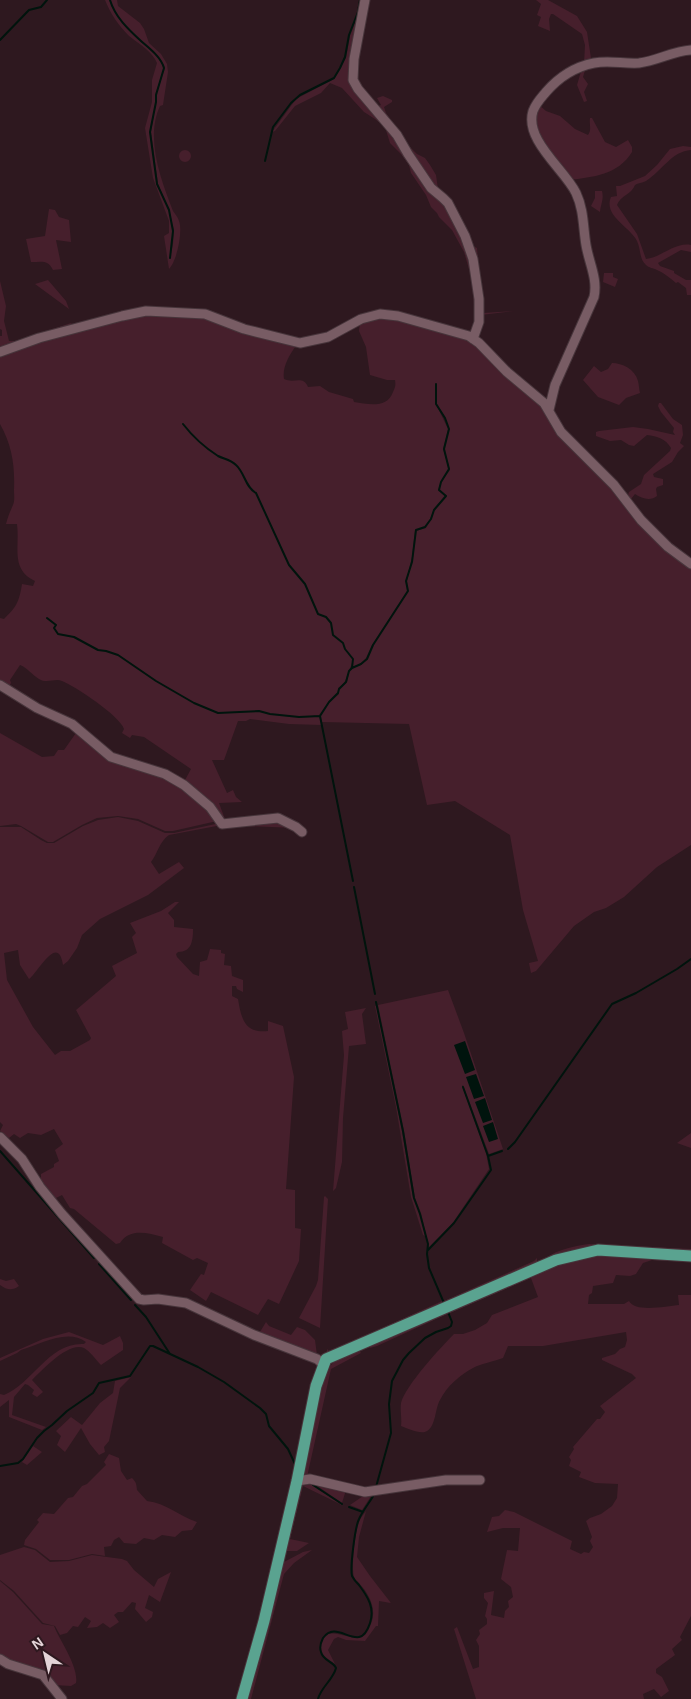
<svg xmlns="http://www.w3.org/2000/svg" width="691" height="1699" font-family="Arial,sans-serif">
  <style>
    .green { fill: #461f2c }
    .water { fill: #00140d }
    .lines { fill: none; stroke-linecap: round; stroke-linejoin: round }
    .stream { stroke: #00140d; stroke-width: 2 }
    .minor-casing { stroke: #47353b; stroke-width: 11 }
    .major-casing { stroke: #47353b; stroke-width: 13 }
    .minor { stroke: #785c64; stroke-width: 9 }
    .major { stroke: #5aa390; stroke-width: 11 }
  </style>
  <rect width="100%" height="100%" fill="#2e181f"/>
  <path class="green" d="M105 0H109C115 16 127 30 140 41 149 49 160 57 164 68L155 95 156 102 150 132 157 184 169 210 173 230 170 259 173 244 174 230 169 210 158 184 151 132 156 102V95L165 68C161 56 150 49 141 41 128 29 116 17 110 0H117L118 6 140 23 144 29 149 43 161 54 167 64 168 72 163 105 160 106C145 138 161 180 173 211 175 214 178 217 179 221 183 231 177 261 169 269L164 236 169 233V221L153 178 145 128 152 102V80L157 63C153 52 138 43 129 36 119 26 110 13 105 0Z
    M536 0H548L577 16 587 32 591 58 625 60 652 59 584 64 585 45 582 34 553 14H551L549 19 550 31 538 26 541 17 537 15 541 4Z
    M359 12 351 74 442 199 464 237 475 277V314L471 276 464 252 452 230 439 217 437 213 431 207 426 195 411 173 409 165 401 154 390 143 385 127 375 119 364 112 342 88 330 83 321 93 295 106 275 131 272 132 296 99 334 79 346 58 350 36Z
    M586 67 583 77 588 84 584 92 587 101 584 102 577 85 582 68Z
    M383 96 392 100V102L384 107 386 113 408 145 417 154 425 158 430 165 436 175 438 189 457 211 470 235 473 246 477 248 483 313 515 311 481 315 474 259 437 193 375 107 381 105 377 98Z
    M538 104 546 111 560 116 575 129 588 135C592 129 589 125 590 118H592L605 142 616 147 628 140 632 147V152C618 175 593 177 569 180L543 145 535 121Z
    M683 146 691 147V150C672 151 662 171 646 181 642 183 638 183 635 185 632 194 620 196 617 205L637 234 646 259C662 257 675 242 691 245V252L681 250 658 263 660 266 674 271V273L686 280H691V295H687L686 288 678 282 676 283C670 278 664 273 657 270 653 268 649 268 646 265 639 259 641 249 637 241 630 227 603 216 611 197L617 196 616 186H620L645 176 657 165 670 149Z
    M179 156a6 6 0 1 1 12 0a6 6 0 1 1-12 0Z
    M595 191H602C604 200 601 203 600 212L591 206 595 198Z
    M49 209 55 210 59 217 69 220 71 242 56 240 62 269 53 270C48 259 41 262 31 262L26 239 45 236Z
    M604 273H613V277L618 279 615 287 603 282Z
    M48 280 66 301 69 309 35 284Z
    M0 281 6 306 4 321 9 341H17L71 323 74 328 0 352V336H2V330L0 329Z
    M146 313 205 316 293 343 328 339C318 345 308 347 296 346 289 355 282 368 284 379 294 384 303 375 308 387L320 386 329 392 353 399 354 402C368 404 387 409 393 392 395 387 396 386 395 380H387L370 375 366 347 359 331 360 322 380 315 468 338 543 404 554 424 691 566V845L657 867 624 897 606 908 594 912 574 926 536 971 531 973 529 963 538 961 523 910 510 835 455 801 427 805 409 724 322 722 320 716 329 703 339 694V689L347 682 349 672 352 668 361 665 367 659 373 645 408 591 407 581 413 557 416 531 426 528 431 519 434 510 446 496 439 490 441 482 450 470 444 449 449 429 445 417 437 404V384L436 404 448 429 443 449 449 469 441 482 438 490 445 496 434 509 430 519 425 527 415 530 412 557 406 581 407 591 372 645 366 658 360 664 353 667V660C352 665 350 667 349 671 345 680 347 682 338 688V693L329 702 319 715 312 716H319L322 725 289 724 250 719 246 721H238L224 760H212L227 793 233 790 236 797 242 802 219 803 226 822 184 782 191 769 144 737 132 735 130 738 122 733 124 729C120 716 75 686 62 681 55 678 47 684 39 679 32 675 28 668 20 665L10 680 11 683 8 688 0 682V618L4 619C16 607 19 603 22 584L33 586 35 581C10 569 20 547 17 524H6C8 516 10 512 13 505 15 501 14 494 14 490 15 466 12 445 0 424V354L40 339Z
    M612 363C622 363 635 369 638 381 639 385 639 389 640 393L626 398 619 405 598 397 583 380 594 366 601 372 608 369Z
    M659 403H661L673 419 682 425 683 435 680 443 684 446 678 452 672 462 653 474 654 477 663 479V485L657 487 656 489 657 496C651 501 642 499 635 494L631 499 655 530 691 559V562C666 543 644 524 627 498L629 492 641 484 644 475 670 451 671 448C666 439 657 436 647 435L634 446 629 445 621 440 610 441 596 436V432L599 431 633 427 648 429 675 435 673 432 674 428 661 412 658 406Z
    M74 730 109 757 134 765 186 787 217 821 173 831H165L138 819 118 816 97 818 82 825 53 842H48L21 826 16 824 0 826V733L42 757 54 756 58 750H64L76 733Z
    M118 817 138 821 165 833H174L220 823 278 820 295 828 222 825 169 835C159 842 158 853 151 862L159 874 179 862 184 868 148 895 100 919 82 935 77 948 68 961 63 965C58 932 37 974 29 979L20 965 18 950 4 953 7 980 33 1027 55 1055 61 1051H70L90 1040 91 1038 76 1010 116 976 112 966 137 953 132 937 136 933 130 923 161 911 175 902H179L168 913 174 920V927L193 929C193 940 192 952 178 952L176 954 177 957 193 974 199 976 200 962 207 960 210 949 221 950V953L225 954 224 965 231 966 232 976 243 980V992L237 989 236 986H232V996L238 999C241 1017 244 1034 268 1031V1021L283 1026 294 1077 286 1189 295 1190V1228L301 1229 299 1261 279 1304 268 1299 258 1315 211 1292 206 1301 190 1290 201 1274 204 1275 208 1263 197 1258 193 1260 162 1243 163 1237C147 1233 130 1228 120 1243L116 1244 74 1209 70 1208 62 1195 56 1198 65 1211 41 1186V1174L54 1167V1164L59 1161 55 1150 63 1144 54 1129 41 1135 28 1133 20 1138 14 1134 9 1138 0 1131 3 1125 0 1122V827H21L41 840 47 843H54L83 826 98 820Z
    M448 990 464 1033 503 1149 489 1154 463 1085 462 1086 486 1153 489 1169 452 1224 429 1247 421 1213 415 1198 404 1131 378 1005Z
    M377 1005 402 1131 413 1198 420 1214 425 1236 423 1235 411 1197 396 1107 375 1006Z
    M366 1008 362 1014 366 1044 349 1046 343 1118 342 1162 336 1188 333 1191 344 1055 342 1031 348 1029 345 1012Z
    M691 1133V1148L677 1143Z
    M325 1196 328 1199 320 1328 299 1318 316 1286 318 1280 324 1197Z
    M589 1244 691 1249V1252L615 1248 546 1258C558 1249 575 1246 589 1244Z
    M600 1254 691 1260V1262L652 1260 643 1263 636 1274 630 1276 616 1275 613 1283 593 1286 592 1293 589 1295 588 1304H624L629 1301C635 1313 667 1306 679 1305L678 1295H691V1616L680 1637 682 1640 672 1649 675 1655 656 1669V1673L662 1677 669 1691 661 1697 654 1689 643 1694 644 1699H476L454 1629 457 1627 473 1669 479 1667V1646L476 1640 480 1634 479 1630 487 1624V1619L485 1616 488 1603 484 1598V1593L494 1591 491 1615 504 1618 505 1611 509 1607 508 1601 513 1597 511 1587 501 1579 507 1550 518 1551 520 1528H503L487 1532 492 1517 499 1516 505 1510 514 1512 572 1541 570 1549 581 1554 584 1552 589 1553 593 1547 590 1541 592 1537 586 1521 590 1518 601 1514 612 1506 617 1498 618 1484 595 1483 579 1477 581 1472 569 1466 571 1460 569 1457 574 1449 573 1447 597 1419H600L605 1412 600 1406 636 1378 632 1374 602 1360V1358L615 1354 620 1349 625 1347 627 1340 626 1332 543 1346H508L503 1358C493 1362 482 1363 473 1368 460 1375 447 1386 440 1400 435 1408 436 1426 427 1431 421 1435 407 1428 401 1426 402 1419 400 1410 401 1403 405 1386 441 1347 454 1334H463L475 1330 487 1323 492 1315 538 1297 531 1278 450 1313 448 1311 447 1314 377 1346 370 1348V1345L558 1263Z
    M537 1258V1264L330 1355 327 1353V1349L330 1352 334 1350 442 1301 444 1303V1301L534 1261Z
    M0 1279 6 1281 14 1279 19 1286C12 1291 7 1290 0 1285Z
    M266 1322 269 1326 291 1335 297 1327 305 1330 315 1340 317 1355 260 1332Z
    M69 1332 103 1345 120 1336 123 1343V1350L101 1365C96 1360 90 1351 84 1348 69 1341 42 1370 32 1380L43 1392 37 1397 32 1394 34 1390 28 1385 25 1384 14 1397 12 1415 46 1427 42 1430 9 1417V1400L0 1407V1394L4 1395C33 1383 49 1342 84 1344L86 1342C68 1328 40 1344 21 1350L17 1353 0 1361V1358L43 1339Z
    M358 1349 361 1353 331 1369 307 1477 301 1472 323 1373 335 1361Z
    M131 1377 120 1388 109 1441 104 1447 105 1452 99 1455 90 1444 81 1428 65 1452 57 1445 61 1436 56 1431 71 1417 82 1425 100 1403 113 1393 115 1381Z
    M33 1446 42 1452 27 1465 22 1462Z
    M109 1454 119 1458 121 1471 127 1480 132 1478C137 1483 136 1484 137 1490L147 1501C166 1503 179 1516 197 1522L192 1530 182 1531 175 1537 162 1535 154 1540 144 1538 136 1544 124 1543 119 1537 114 1540 111 1546 104 1547 105 1556 92 1554 69 1560H50L36 1549 24 1545 25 1540 39 1522 37 1520 43 1513 54 1514 68 1498 73 1497 82 1486 87 1484 106 1465 104 1462Z
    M313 1483 346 1490 342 1503Z
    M311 1484 342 1505 303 1486 290 1539 309 1543 297 1551H285L299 1487Z
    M373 1493 362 1510 350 1505 366 1494Z
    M366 1511 359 1537 357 1557 370 1576 391 1603 379 1601 378 1626H376L365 1641 346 1640 338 1637 334 1639 328 1650 335 1664C329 1659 321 1657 321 1647 323 1620 351 1643 362 1637 367 1635 370 1627 372 1621 376 1607 369 1594 359 1583 356 1580 356 1581 354 1577 351 1568 355 1529 360 1520 361 1517 364 1514 366 1511Z
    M24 1547 35 1550 50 1562 69 1561 92 1555 122 1559 127 1561 134 1570 154 1587 158 1579 171 1572 160 1602 149 1595 145 1608 153 1612 152 1617 146 1622 135 1609 136 1603 132 1602 123 1612H118L114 1615 119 1622 110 1628 103 1623 97 1627 87 1628 91 1621 85 1617 78 1627 73 1626 67 1633 60 1635 55 1626 43 1623 14 1591 0 1580V1555Z
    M312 1550 294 1563 284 1574 251 1699H246L284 1562 303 1552Z
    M0 1581 13 1592 42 1624 54 1626C60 1641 79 1667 76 1683L71 1686 54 1685 0 1657Z"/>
  <path class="water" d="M465 1041 475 1070 465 1074 454 1045Z
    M476 1074 484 1096 474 1099 466 1077Z
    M485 1098 492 1120 483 1123 475 1102Z
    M493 1122 498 1139 489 1142 483 1126Z"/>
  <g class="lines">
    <path class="stream" d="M110 0C115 17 128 29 141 41 150 49 161 57 164 68L156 95V102L150 132 157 184 169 210 173 231 170 258
      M0 40 29 10 41 7 47 0
      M265 161 273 127 291 103 300 95 334 78 340 68 345 57 349 35 358 12 360 0
      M183 424C193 437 204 447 218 456 224 459 231 460 236 465 245 473 245 487 256 493L289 565 305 584 318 614 326 617 331 623 333 635 343 643 345 649 353 659 352 668
      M47 618 56 625 54 628 58 634 74 637 98 650 106 651 118 655 156 681 194 703 218 713 259 711 270 714 299 717 320 716 329 702 338 693 339 689 346 682 349 671 352 668 361 664 367 659 373 645 408 591 406 581 412 562 416 530 425 527 431 519 434 510 446 496 439 490 441 482 449 469 444 449 449 429 445 418 436 404V384
      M320 716 353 881
      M354 887 375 994
      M376 1002 403 1131 414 1198 420 1214 428 1244 427 1254 429 1268 444 1303
      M508 1149 515 1142 612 1004 636 993 677 969 691 959
      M0 1151 94 1258
      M488 1156 502 1151
      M428 1250 454 1223 491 1170 488 1156 463 1087
      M99 1264 131 1300
      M135 1305 146 1317 170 1354
      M0 1466 18 1463 23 1459 37 1438 44 1431 52 1425 67 1411 93 1393 99 1383 130 1376 150 1346H153L198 1367 224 1382 260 1408 266 1414 269 1426 288 1449 295 1464
      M313 1485 342 1504
      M376 1487 391 1433 389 1404 392 1381 403 1360 409 1353 425 1338 436 1332 448 1328 451 1326 452 1322 448 1312
      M349 1507 363 1512
      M318 1699C321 1687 333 1680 336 1668 333 1661 323 1661 321 1652 319 1647 321 1642 323 1638 334 1623 347 1639 359 1637 365 1636 368 1629 370 1623 375 1608 368 1597 359 1585 356 1582 354 1580 352 1576 350 1567 355 1527 359 1519 363 1510 370 1502 375 1493"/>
    <g class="minor-casing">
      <path id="minor" d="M365 0 354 59 353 80 358 89 397 135 408 154 431 188 443 198 448 203 465 236 473 259 479 299V322L473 339
        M0 352 39 338 122 316 146 311 205 314 244 329 300 343 328 337 361 319 380 314 398 316 469 336 479 343 507 372 544 403 561 432 614 485 641 520 668 547 691 564
        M549 410 555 385 594 297C598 279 589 263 586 245 583 227 584 210 576 193 565 170 524 140 533 111 536 103 541 98 546 92 559 77 574 67 594 63 609 60 624 64 639 63 657 61 673 51 691 50
        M0 685 37 708 72 724 111 757 165 774 184 785 210 807 222 824 278 818 296 827 302 832
        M0 1137 22 1159 40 1187 62 1214 139 1299 144 1300 158 1299 186 1303 254 1335 317 1359 323 1364
        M297 1481 310 1479 365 1492 446 1480H480
        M0 1659 8 1664 43 1675 62 1699"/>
    </g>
    <g class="major-casing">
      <path id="major" d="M242 1699 264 1621 297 1481 316 1386 326 1359 556 1260 598 1250 691 1256"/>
    </g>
    <use href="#minor" class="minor"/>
    <use href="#major" class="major"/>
  </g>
  <g transform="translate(45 1654) rotate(325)" stroke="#2e181f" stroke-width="4" paint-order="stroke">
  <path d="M0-4L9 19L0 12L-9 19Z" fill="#e4d4d8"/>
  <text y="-8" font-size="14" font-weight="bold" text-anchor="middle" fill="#e4d4d8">N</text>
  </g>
</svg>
